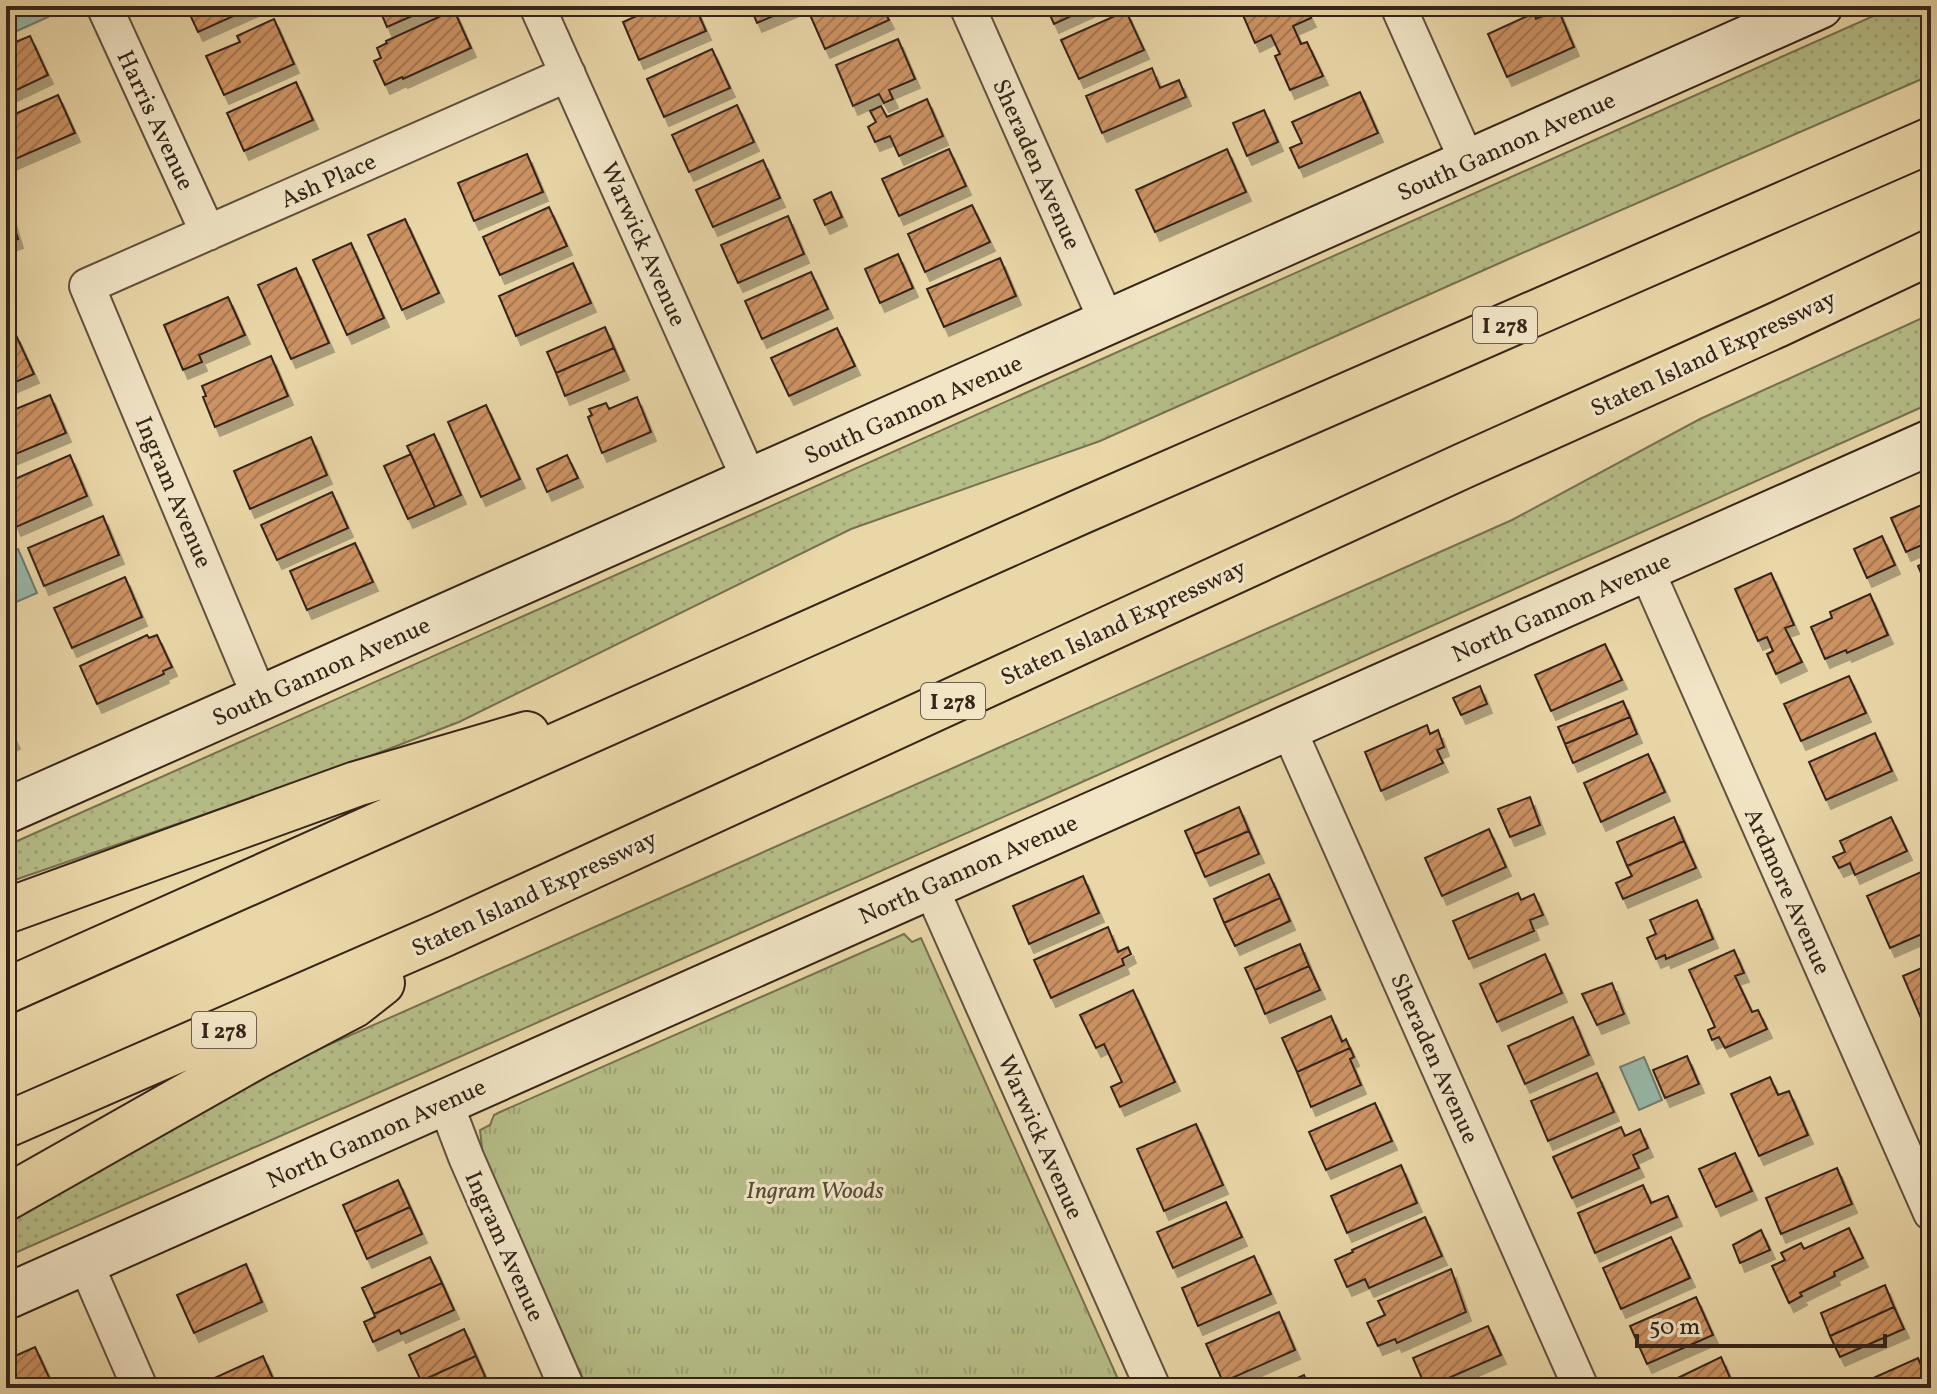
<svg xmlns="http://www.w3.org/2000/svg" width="1937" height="1394" font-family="Vollkorn,serif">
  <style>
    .grass { fill: url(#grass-dots); stroke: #767151; stroke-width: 2 }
    .park { fill: url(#park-tufts); stroke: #767151; stroke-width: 2 }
    .water { fill: #98b9aa; stroke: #707d70; stroke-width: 2 }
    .building { fill: url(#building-hatch); stroke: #35241a; stroke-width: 2; filter: url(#shadow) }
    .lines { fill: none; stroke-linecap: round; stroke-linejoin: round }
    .minor-casing { stroke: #62513e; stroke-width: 38 }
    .secondary-casing { stroke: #35241a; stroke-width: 48 }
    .motorway-casing { stroke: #35241a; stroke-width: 48 }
    .minor { stroke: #f1e5c6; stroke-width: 34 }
    .secondary { stroke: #f1e5c6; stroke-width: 44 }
    .motorway { stroke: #ead7a8; stroke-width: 44 }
    .labels { text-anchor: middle; stroke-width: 6; stroke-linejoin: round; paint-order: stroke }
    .shield { fill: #f1e5c6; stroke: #6d5e4e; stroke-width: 2 }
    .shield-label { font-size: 22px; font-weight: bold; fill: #35241a }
    .street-label { font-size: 24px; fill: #35241a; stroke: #f1e5c6 }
    .park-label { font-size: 24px; font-style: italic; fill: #554a36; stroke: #f1e5c6 }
  </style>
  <defs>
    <pattern id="grass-dots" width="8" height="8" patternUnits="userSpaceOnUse" patternTransform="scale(2)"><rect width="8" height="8" fill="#b6be88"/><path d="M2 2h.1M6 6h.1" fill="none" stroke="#9da375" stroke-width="1.8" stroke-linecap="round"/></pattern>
    <pattern id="park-tufts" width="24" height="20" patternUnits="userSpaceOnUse" patternTransform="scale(2)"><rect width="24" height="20" fill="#b6be88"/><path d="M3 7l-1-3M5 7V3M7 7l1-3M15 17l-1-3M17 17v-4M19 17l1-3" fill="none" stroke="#9da375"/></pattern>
    <pattern id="building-hatch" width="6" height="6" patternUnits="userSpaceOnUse" patternTransform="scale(2)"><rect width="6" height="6" fill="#ce9364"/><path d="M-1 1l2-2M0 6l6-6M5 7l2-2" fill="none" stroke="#a87852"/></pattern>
    <filter id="shadow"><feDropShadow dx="5" dy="9" stdDeviation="0" flood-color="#0004"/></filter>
  </defs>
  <rect width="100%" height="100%" fill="#ead7a8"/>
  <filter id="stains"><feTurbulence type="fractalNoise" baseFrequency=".0025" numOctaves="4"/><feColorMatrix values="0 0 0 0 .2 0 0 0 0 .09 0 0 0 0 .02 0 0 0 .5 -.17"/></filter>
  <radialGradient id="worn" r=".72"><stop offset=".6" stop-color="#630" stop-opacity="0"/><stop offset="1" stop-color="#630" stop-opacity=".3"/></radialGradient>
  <path class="grass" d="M1896 6H1931V75L1511 258 1100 441 851 529 459 722 344 766 6 883V846Z
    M1931 314V403L1035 803 6 1257V1216L227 1090 1512 520 1700 419Z"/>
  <path class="park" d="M904 934 912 942 921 938 1122 1388H587L483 1156 480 1130 490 1125 494 1115 500 1112Z"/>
  <path class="water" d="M18 6H43L48 17 6 36V11Z
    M18 549 37 593 14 603 6 585V554Z
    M1644 1057 1662 1100 1639 1110 1620 1067Z"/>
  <path class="building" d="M186 6H256L198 32Z
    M378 6H435L387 27Z
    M659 6H695L706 31 639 60 623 22Z
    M750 6H794V7L757 23Z
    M813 6H882L889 20 825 49 807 8Z
    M1046 6H1093L1054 24Z
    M1239 6H1305L1311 18 1293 26 1301 44 1307 42 1323 76 1290 90 1275 56 1280 54 1271 35 1255 43Z
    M1558 9 1574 47 1507 77 1488 34 1534 13 1536 19Z
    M454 10 471 48 403 79 402 77 385 85 374 61 381 58 377 48 387 43 386 41Z
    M1126 11 1144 50 1079 79 1061 40Z
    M274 19 294 64 224 95 206 56 240 42 237 36Z
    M30 36 48 75 6 95V46Z
    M898 39 915 79 889 90 893 99 884 103 879 94 853 106 836 65Z
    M712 49 730 88 664 117 647 79Z
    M1152 68 1160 88 1179 80 1186 97 1102 133 1086 96Z
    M296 82 313 120 244 151 227 113Z
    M1360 92 1378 133 1299 168 1290 148 1302 143 1292 122Z
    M58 95 75 133 6 163V118Z
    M927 99 943 136 899 156 890 136 875 142 868 127 876 122 870 111 881 106 887 117Z
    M737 105 754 142 689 172 672 135Z
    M1264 110 1278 142 1247 156 1233 123Z
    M949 149 966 186 899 216 882 179Z
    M1227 149 1246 192 1155 232 1136 190Z
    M527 154 543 192 474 221 458 183Z
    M763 160 780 198 713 227 696 190Z
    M831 192 842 217 825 225 814 200Z
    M6 199 18 239 6 243Z
    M972 205 990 242 925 272 908 234Z
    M549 207 567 246 500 275 483 237Z
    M788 216 804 254 738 283 721 245Z
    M405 219 439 293 402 310 368 235Z
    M351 243 384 318 347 335 313 260Z
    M898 254 913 288 880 303 865 269Z
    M1000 258 1016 296 944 327 927 289Z
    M573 263 591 303 516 336 499 296Z
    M296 268 329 343 291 359 258 285Z
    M811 272 828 309 762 339 745 301Z
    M228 297 245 335 199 355 202 362 183 370 164 325Z
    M605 327 614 348 556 373 547 352Z
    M837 328 855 366 789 396 771 358Z
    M15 333 34 374 6 386V337Z
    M614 348 624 371 565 396 556 373Z
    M271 356 288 396 215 427 203 397 206 396 202 386Z
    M50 395 66 433 6 458V413Z
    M637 397 651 432 602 453 588 417 592 415 589 409 606 403 609 409Z
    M486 405 520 479 481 497 448 422Z
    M434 434 461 495 435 507 407 446Z
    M311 437 327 475 250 509 234 471Z
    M411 454 435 507 408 519 384 466Z
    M70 455 87 496 16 527 6 503V483Z
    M567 455 578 478 547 492 537 469Z
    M332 492 348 528 277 560 261 525Z
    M1931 501V541L1906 552 1891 518Z
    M103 516 119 555 44 586 28 548Z
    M1882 536 1895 565 1867 578 1854 549Z
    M355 543 373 582 307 610 290 571Z
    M1931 560V596L1918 566Z
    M1771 573 1794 625 1785 628 1802 662 1776 674 1767 654 1773 651 1767 637 1758 641 1735 589Z
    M125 577 142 617 72 648 54 608Z
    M1870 594 1888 635 1847 653 1846 650 1825 659 1811 627 1832 618 1830 612Z
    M147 635 149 638 157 635 172 667 163 671 164 674 97 704 80 666Z
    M1605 644 1622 680 1551 711 1535 675Z
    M1849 676 1866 713 1801 741 1784 704Z
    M1480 686 1487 704 1461 715 1453 698Z
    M1623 701 1630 717 1565 744 1558 727Z
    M1630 717 1637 734 1573 763 1565 744Z
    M6 721 15 740 6 744Z
    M1427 725 1430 734 1438 730 1444 747 1437 750 1443 763 1381 791 1365 752Z
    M1875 733 1892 771 1826 800 1809 762Z
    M1648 754 1665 792 1601 822 1584 783Z
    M1530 797 1540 825 1510 837 1498 809Z
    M1239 807 1249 831 1195 854 1185 831Z
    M1674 817 1684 841 1627 866 1617 842Z
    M1891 817 1907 851 1855 875 1850 863 1839 868 1833 857 1845 852 1840 841Z
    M1489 829 1506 867 1442 896 1425 858Z
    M1249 831 1259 854 1205 877 1195 854Z
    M1684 841 1696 868 1623 899 1616 883 1632 876 1627 866Z
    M1921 872 1931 894V930L1890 948 1867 896Z
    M1269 874 1280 898 1224 923 1214 899Z
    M1083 876 1099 913 1029 944 1013 906Z
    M1518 893 1521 900 1534 894 1543 915 1530 920 1534 931 1469 959 1453 921Z
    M1280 898 1290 921 1235 946 1224 923Z
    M1697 900 1713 939 1666 959 1665 955 1656 959 1647 938 1656 934 1650 920Z
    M1108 927 1118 952 1128 947 1131 954 1122 959 1124 965 1051 998 1034 960Z
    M1300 944 1309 966 1255 990 1245 968Z
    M1734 950 1744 973 1735 976 1752 1012 1758 1010 1767 1029 1725 1048 1719 1037 1712 1040 1708 1030 1715 1027 1689 970Z
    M1545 954 1562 993 1497 1022 1480 984Z
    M1931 964V1030L1927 1032 1903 976Z
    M1309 966 1320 990 1265 1014 1255 990Z
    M1612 983 1624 1014 1597 1025 1582 994Z
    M1133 990 1175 1082 1120 1107 1111 1087 1122 1082 1104 1044 1096 1048 1080 1015Z
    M1331 1016 1342 1042 1346 1039 1350 1048 1297 1072 1282 1038Z
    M1573 1017 1589 1055 1525 1084 1508 1046Z
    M1350 1048 1354 1057 1350 1059 1361 1085 1311 1107 1297 1072Z
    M1687 1056 1699 1084 1665 1098 1653 1070Z
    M1597 1073 1614 1112 1548 1141 1531 1101Z
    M1770 1077 1778 1095 1789 1091 1808 1135 1759 1156 1731 1094Z
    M1375 1103 1392 1141 1326 1170 1309 1132Z
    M1196 1124 1223 1185 1164 1211 1137 1149Z
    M1621 1127 1625 1136 1640 1129 1648 1148 1633 1155 1639 1168 1572 1198 1553 1157Z
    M1735 1153 1752 1191 1716 1207 1699 1169Z
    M1401 1165 1417 1203 1347 1233 1331 1196Z
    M1837 1168 1852 1204 1781 1234 1766 1198Z
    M398 1180 410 1207 355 1232 343 1205Z
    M1643 1185 1651 1203 1668 1196 1677 1217 1595 1253 1578 1213Z
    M1226 1202 1242 1237 1173 1268 1157 1232Z
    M410 1207 422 1234 367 1259 355 1232Z
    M1425 1217 1442 1256 1369 1288 1365 1279 1347 1287 1335 1260 1353 1252 1352 1250Z
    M1849 1228 1863 1258 1834 1272 1835 1276 1800 1293 1802 1296 1789 1303 1772 1266 1785 1260 1781 1253 1801 1243 1804 1249Z
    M1761 1230 1770 1250 1740 1263 1733 1245Z
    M1671 1237 1690 1278 1621 1309 1603 1268Z
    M1254 1256 1271 1294 1198 1326 1182 1288Z
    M430 1257 442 1283 374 1314 362 1288Z
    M246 1264 262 1302 194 1333 177 1295Z
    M1451 1269 1466 1312 1397 1343 1395 1339 1378 1346 1367 1323 1385 1315 1378 1301Z
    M442 1283 454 1310 401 1334 399 1330 373 1342 364 1322 375 1317 374 1314Z
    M1885 1285 1894 1307 1830 1336 1821 1313Z
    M1696 1297 1713 1335 1647 1364 1630 1326Z
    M1894 1307 1904 1329 1840 1357 1830 1336Z
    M1279 1312 1295 1350 1223 1382 1206 1344Z
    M1488 1326 1501 1355 1426 1388 1413 1358Z
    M464 1329 476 1356 421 1381 409 1355Z
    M35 1347 53 1386 6 1388V1360Z
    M263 1356 277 1388H213L210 1380Z
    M476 1356 488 1383 477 1388H411L422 1383 421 1381Z
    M1721 1357 1731 1380 1713 1388H1657Z
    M1918 1358 1927 1380 1908 1388H1851Z
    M1304 1375 1309 1388H1274L1286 1383Z
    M1731 1380 1735 1388H1713Z
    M1927 1380 1930 1388H1908Z"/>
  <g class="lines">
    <g class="minor-casing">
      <path id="minor" d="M104 6 208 233
        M537 6 750 481
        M967 6 1107 322
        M1398 6 1468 163
        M1646 569 1931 1213
        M260 698 87 286 568 74
        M1288 728 1581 1388
        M930 886 1153 1388
        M445 1102 466 1157 567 1388
        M85 1262 140 1388"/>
    </g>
    <g class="secondary-casing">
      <path id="secondary" d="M6 811 1820 6
        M6 1297 1931 442"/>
    </g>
    <g class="motorway-casing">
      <path id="motorway" d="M6 911 356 784 527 734
        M6 991 1080 512 1931 140
        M6 1125 442 935 1463 466 1779 324 1931 252
        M6 1198 255 1057 354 1005 382 983"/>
    </g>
    <use href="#minor" class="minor"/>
    <use href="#secondary" class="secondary"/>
    <use href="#motorway" class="motorway"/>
  </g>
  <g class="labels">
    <g class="shield">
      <rect x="1473" y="307" width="64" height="36" rx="6"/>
      <rect x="921" y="683" width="64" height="36" rx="6"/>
      <rect x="192" y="1012" width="64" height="36" rx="6"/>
    </g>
    <g class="shield-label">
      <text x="1505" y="333">I 278</text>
      <text x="953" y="709">I 278</text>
      <text x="224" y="1038">I 278</text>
    </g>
    <g class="street-label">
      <text transform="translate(156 120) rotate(65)" y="8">Harris Avenue</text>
      <text transform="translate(1506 146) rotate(-24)" y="8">South Gannon Avenue</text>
      <text transform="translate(1037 164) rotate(66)" y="8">Sheraden Avenue</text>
      <text transform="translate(328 180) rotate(-24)" y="8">Ash Place</text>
      <text transform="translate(644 244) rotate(66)" y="8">Warwick Avenue</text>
      <text transform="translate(1713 353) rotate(-25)" y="8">Staten Island Expressway</text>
      <text transform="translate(913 409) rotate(-24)" y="8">South Gannon Avenue</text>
      <text transform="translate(174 492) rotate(67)" y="8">Ingram Avenue</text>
      <text transform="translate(1561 607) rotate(-24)" y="8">North Gannon Avenue</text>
      <text transform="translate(1123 622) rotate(-25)" y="8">Staten Island Expressway</text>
      <text transform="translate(321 671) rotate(-24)" y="8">South Gannon Avenue</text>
      <text transform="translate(968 869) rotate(-24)" y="8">North Gannon Avenue</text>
      <text transform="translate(1788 891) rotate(66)" y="8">Ardmore Avenue</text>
      <text transform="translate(534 893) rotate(-25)" y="8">Staten Island Expressway</text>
      <text transform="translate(1435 1058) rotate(66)" y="8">Sheraden Avenue</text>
      <text transform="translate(376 1133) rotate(-24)" y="8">North Gannon Avenue</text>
      <text transform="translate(1041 1137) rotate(66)" y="8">Warwick Avenue</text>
      <text transform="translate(505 1246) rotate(66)" y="8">Ingram Avenue</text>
    </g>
    <g class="park-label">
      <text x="815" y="1198">Ingram Woods</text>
    </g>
  </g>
  <rect width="1937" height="1394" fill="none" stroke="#ead7a8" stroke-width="32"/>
  <rect x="8" y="8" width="1921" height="1378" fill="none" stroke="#35241a" stroke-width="4"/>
  <rect x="16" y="16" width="1905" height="1362" fill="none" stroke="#35241a" stroke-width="2"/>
  <path d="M1637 1334v12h248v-12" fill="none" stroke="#35241a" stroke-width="4"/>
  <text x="1649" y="1334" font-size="24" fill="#35241a" stroke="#f1e5c6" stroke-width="6" paint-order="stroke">50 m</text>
  <rect width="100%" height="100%" filter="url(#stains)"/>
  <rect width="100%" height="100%" fill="url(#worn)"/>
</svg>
